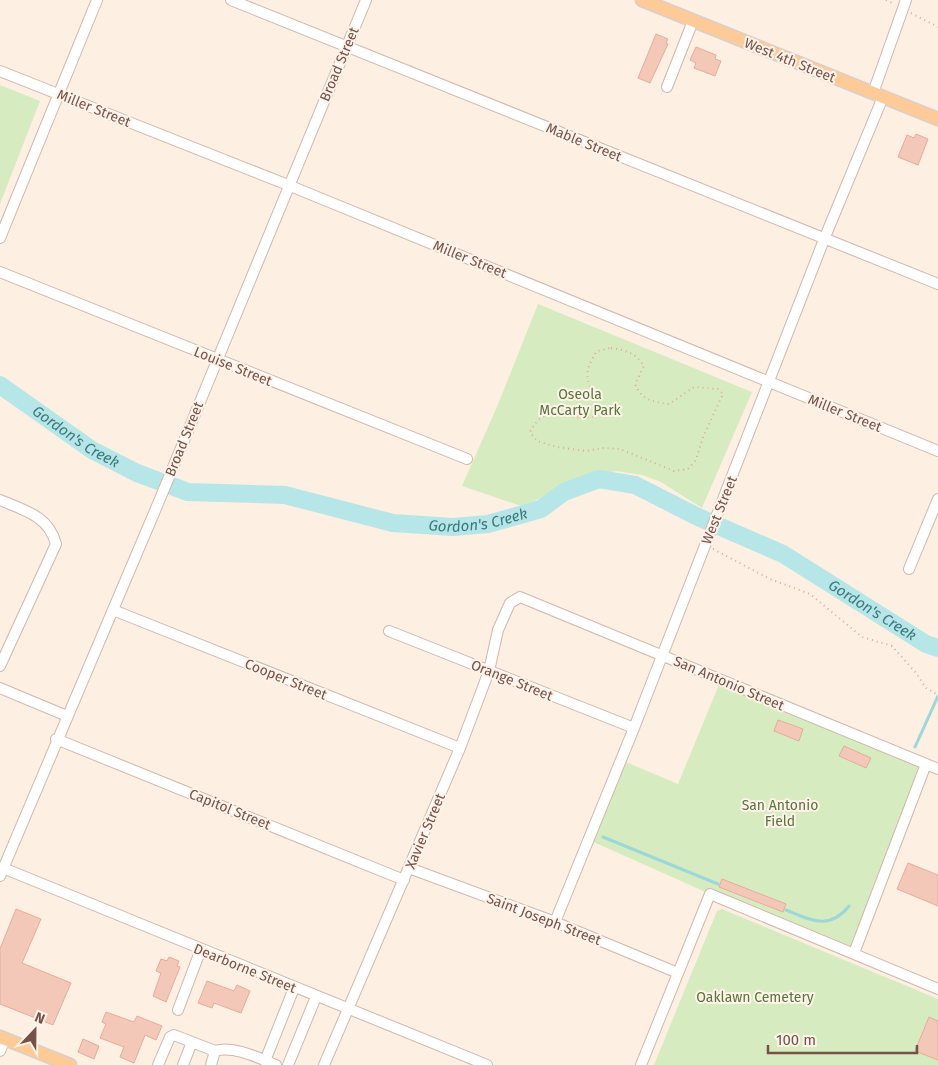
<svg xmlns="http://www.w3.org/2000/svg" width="938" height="1065" font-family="'Fira Sans',sans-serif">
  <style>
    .green { fill: #d7ebc0 }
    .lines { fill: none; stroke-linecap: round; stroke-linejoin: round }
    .stream { stroke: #9cd7d9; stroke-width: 3 }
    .river { stroke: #b6e6e7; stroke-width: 18 }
    .building { fill: #f3c8b8; stroke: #e6ac98 }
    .minor-casing { stroke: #d0b7ab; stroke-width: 12 }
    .major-casing { stroke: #d8cfcc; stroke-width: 15 }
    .path { stroke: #d8ac9c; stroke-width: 2; stroke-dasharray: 1 4; stroke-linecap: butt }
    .minor { stroke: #fff; stroke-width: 10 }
    .major { stroke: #fecb98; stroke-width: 12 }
    .labels { text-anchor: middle; stroke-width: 4; stroke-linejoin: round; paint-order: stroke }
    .street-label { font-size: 14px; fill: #755248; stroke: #fff3e9 }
    .park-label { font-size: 14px; fill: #54753c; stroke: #fff3e9 }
    .water-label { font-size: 15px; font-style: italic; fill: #3b787c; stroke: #fff3e9 }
  </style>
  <rect width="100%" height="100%" fill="#fdefe2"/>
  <path class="green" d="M0 85 40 101 0 204Z
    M538 304 752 392 702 508 661 482 642 475 616 471 574 480 524 507 462 486 499 402Z
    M721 680 926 764 854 953 710 894 589 840 621 760 678 784Z
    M722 909 938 999V1065H654L717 911Z"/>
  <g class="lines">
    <path class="stream" d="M915 747 938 696
      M603 837 718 884
      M786 910C811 920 829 931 849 906"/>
    <path class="river" id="s1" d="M0 385 92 450 137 473 188 492 285 495 393 523 453 527 488 524 541 509 564 492 599 479 635 485 698 517 783 554 926 644 938 648"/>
  </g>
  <path class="building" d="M656 34 668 39 666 43 668 44 650 83 638 78Z
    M696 47 716 55 715 59 721 61 715 76 694 68 696 63 690 60Z
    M916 134 928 139 918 165 898 157 907 135 914 138Z
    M778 720 803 729 799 741 774 731Z
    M844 746 871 758 866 768 839 756Z
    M908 863 938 875V906L897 889Z
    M722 879 786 904 783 912 719 887Z
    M16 909 41 919 22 963 71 983 53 1025 0 1004V949Z
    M169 957 179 961 177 966 180 967 166 1002 153 996 161 973 156 971 161 959 167 961Z
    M207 981 234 991 237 985 250 991 241 1013 214 1003 212 1008 198 1003Z
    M106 1012 134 1022 137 1016 162 1026 156 1040 145 1035 134 1063 120 1057 124 1047 100 1038 106 1024 102 1022Z
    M929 1017 938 1021V1060L915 1051Z
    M83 1039 99 1046 94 1059 78 1052Z"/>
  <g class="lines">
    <g class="minor-casing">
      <path id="minor" d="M231 0 938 284
        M0 71 288 185 938 451
        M667 87 693 21
        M873 93 906 0
        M0 238 97 0
        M0 272 467 459
        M0 500C24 510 49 516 56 544L0 666
        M909 569 938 499
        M113 610 460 748
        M389 631 634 728
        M0 688 67 716
        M56 739 404 880
        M3 868 487 1065
        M409 868 555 922 678 973
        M0 876 157 506 366 0
        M555 922 634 728 825 237 883 97
        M854 953 926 764
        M178 1010 201 949
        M0 1051 5 1039
        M215 1051C233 1045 259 1058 276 1065
        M265 1061 294 988
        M158 1065 170 1037 174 1035 215 1051 211 1065
        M183 1065 192 1042
        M288 1065 316 997
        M324 1065 460 748 489 671 498 630 510 603 520 597 938 769
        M641 1065 710 894 938 989"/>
    </g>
    <g class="major-casing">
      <path id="major" d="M642 0 938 119
        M0 1037 70 1065"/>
    </g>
    <path class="path" d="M886 0 894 4
      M911 13 938 27
      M611 348C625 350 636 353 644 366L635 384C641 400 653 402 669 404L694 387 718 389 723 394 703 437 696 460 688 469 674 471 620 449 602 448 586 451 557 447 537 441 530 432C548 397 570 425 595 416L599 402C585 382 583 372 597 351Z
      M713 549 770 579 810 594 862 637 892 646 916 673 926 688 938 695"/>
    <use href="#minor" class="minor"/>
    <use href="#major" class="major"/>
  </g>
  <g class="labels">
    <g class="street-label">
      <text transform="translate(790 60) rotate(22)" y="5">West 4th Street</text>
      <text transform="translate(339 64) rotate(-67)" y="5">Broad Street</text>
      <text transform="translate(94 108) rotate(22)" y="5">Miller Street</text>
      <text transform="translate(584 142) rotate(22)" y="5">Mable Street</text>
      <text transform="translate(470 259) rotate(22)" y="5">Miller Street</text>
      <text transform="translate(233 366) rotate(22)" y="5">Louise Street</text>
      <text transform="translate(845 413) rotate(22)" y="5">Miller Street</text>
      <text transform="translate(184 439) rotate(-68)" y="5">Broad Street</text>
      <text transform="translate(719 510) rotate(-68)" y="5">West Street</text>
      <text transform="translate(286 679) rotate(22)" y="5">Cooper Street</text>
      <text transform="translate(512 680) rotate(22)" y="5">Orange Street</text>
      <text transform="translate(729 683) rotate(23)" y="5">San Antonio Street</text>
      <text transform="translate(230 809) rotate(22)" y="5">Capitol Street</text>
      <text transform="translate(425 831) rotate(-67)" y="5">Xavier Street</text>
      <text transform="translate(544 919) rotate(21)" y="5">Saint Joseph Street</text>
      <text transform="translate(245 968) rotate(22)" y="5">Dearborne Street</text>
    </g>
    <g class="park-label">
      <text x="580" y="399">Oseola<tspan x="580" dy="16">McCarty Park</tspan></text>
      <text x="780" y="810">San Antonio<tspan x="780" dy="16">Field</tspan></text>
      <text x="755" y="1002">Oaklawn Cemetery</text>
    </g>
    <g class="water-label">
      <text dy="5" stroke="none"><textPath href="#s1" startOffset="92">Gordon's Creek</textPath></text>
      <text dy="5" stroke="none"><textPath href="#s1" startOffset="512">Gordon's Creek</textPath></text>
      <text dy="5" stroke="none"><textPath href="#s1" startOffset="948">Gordon's Creek</textPath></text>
    </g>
  </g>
  <g transform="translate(35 1030) rotate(22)" stroke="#fff3e9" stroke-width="4" paint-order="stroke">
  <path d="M0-4L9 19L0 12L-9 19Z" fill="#755248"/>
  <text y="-8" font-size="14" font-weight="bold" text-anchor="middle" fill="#755248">N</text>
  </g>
  <path d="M768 1045v8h149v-8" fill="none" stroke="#755248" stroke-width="2.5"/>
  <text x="776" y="1045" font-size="15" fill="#755248" stroke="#fff3e9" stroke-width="4" paint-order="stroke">100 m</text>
</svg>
